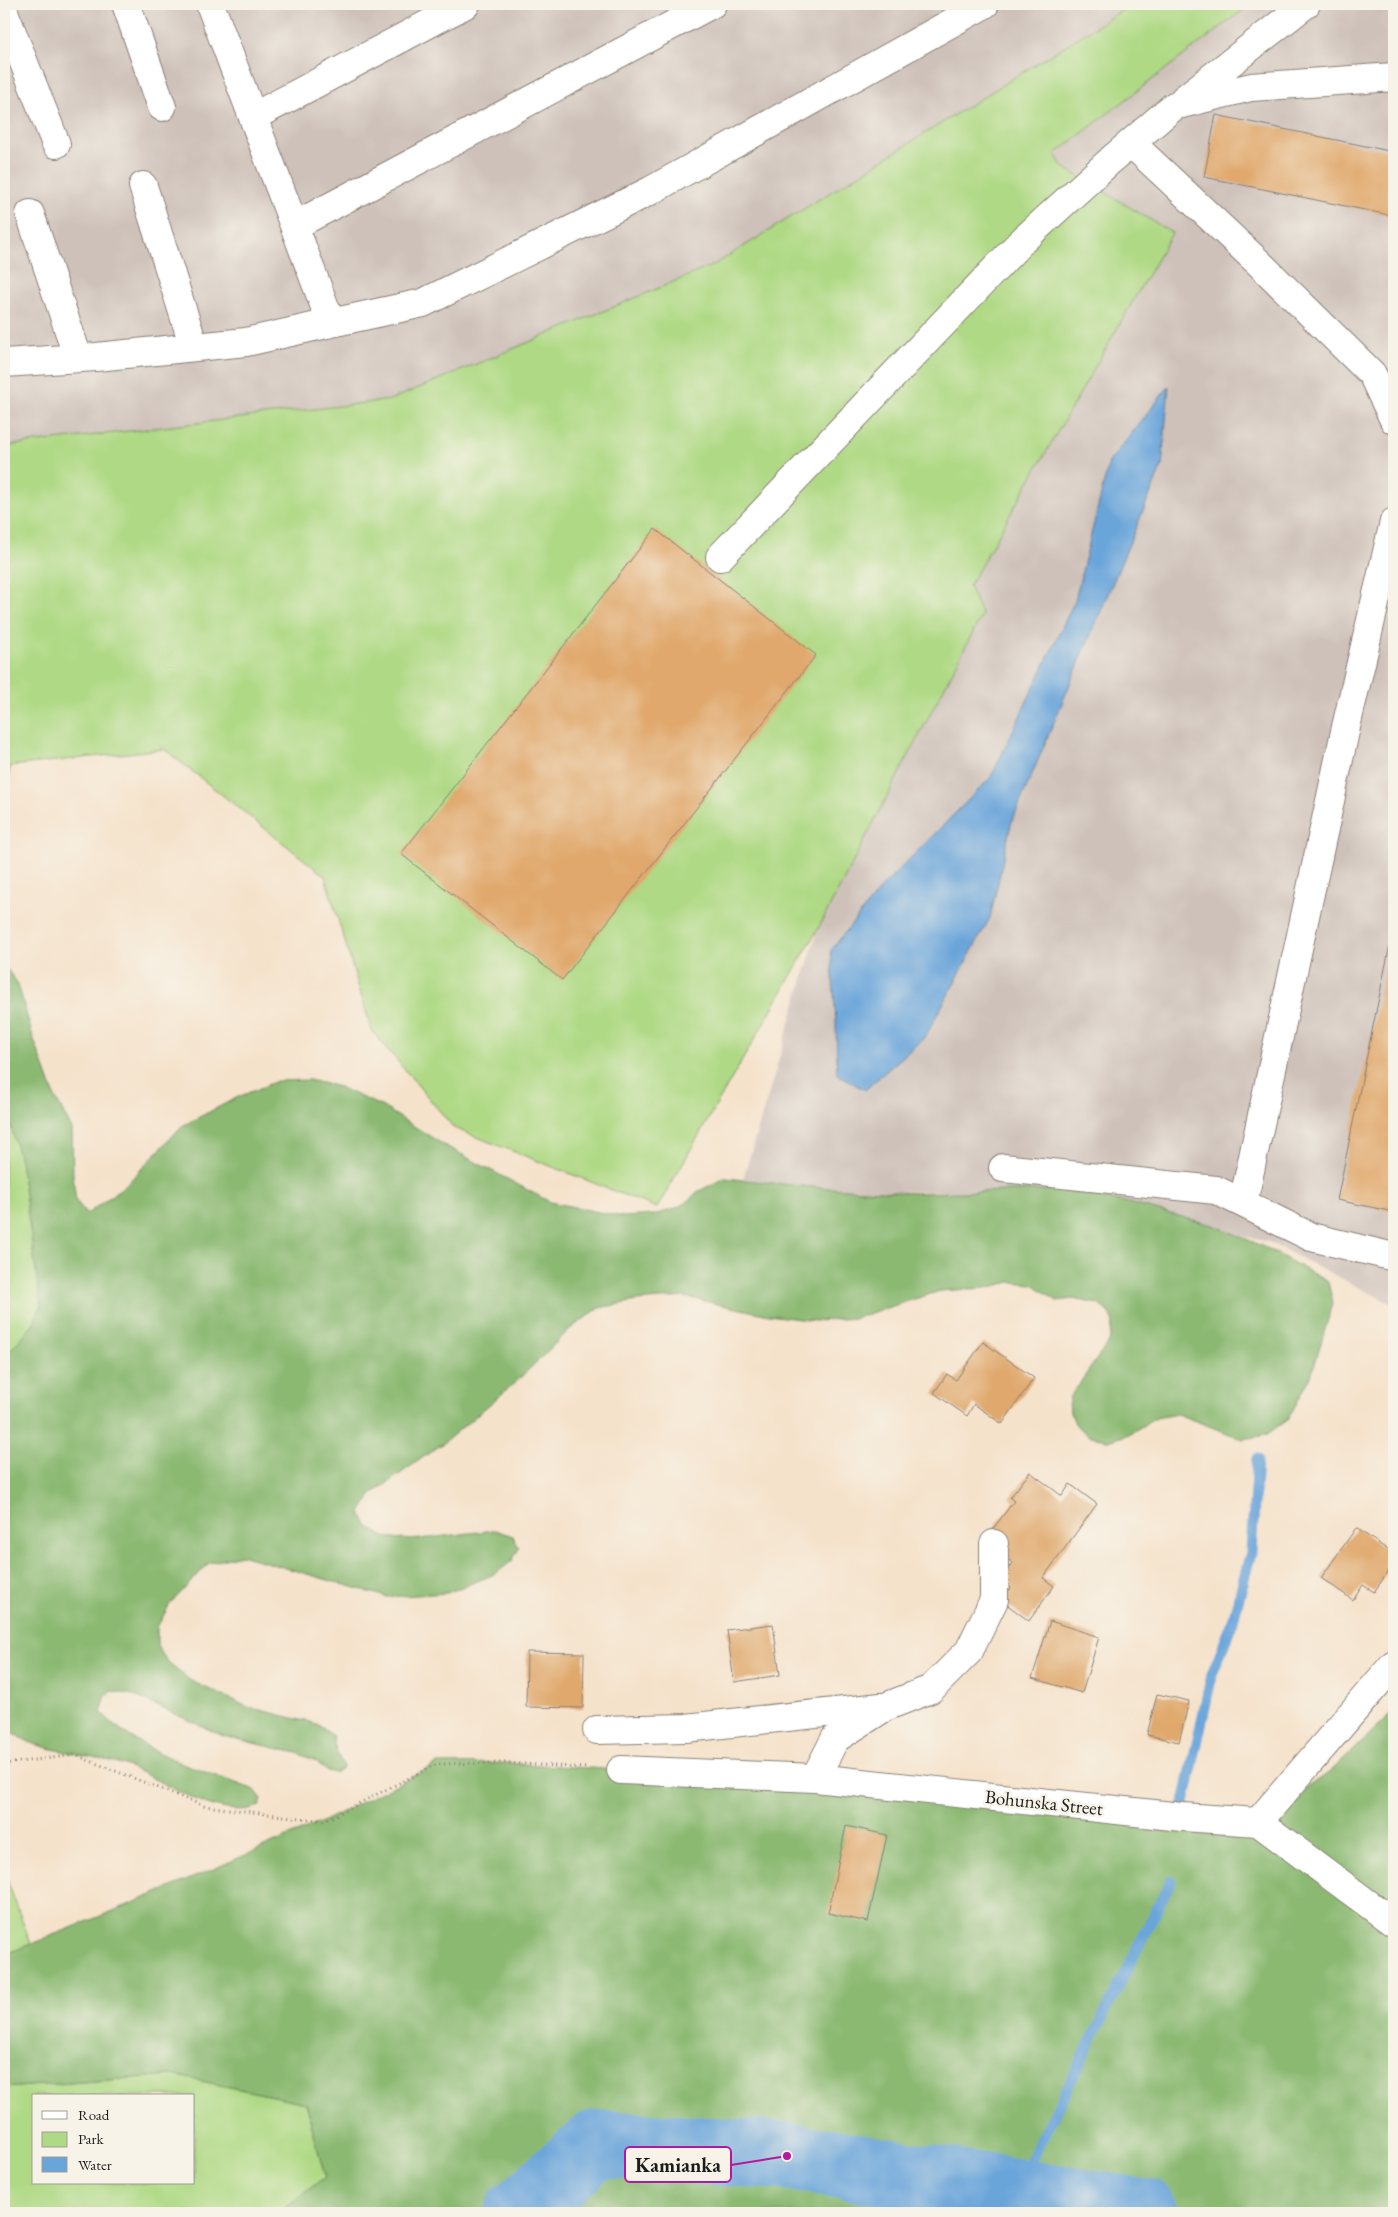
<svg xmlns="http://www.w3.org/2000/svg" width="1398" height="2217" font-family="'EB Garamond',serif">
  <style>
    .industrial { fill: #cec1b9 }
    .green { fill: #afd984; stroke: #667a50; fill-rule: evenodd }
    .forest { fill: #8bb972; stroke: #546a47 }
    .water { fill: #6aa5da; stroke: #43607b }
    .lines { fill: none; stroke-linecap: round; stroke-linejoin: round }
    .stream { stroke: #6aa5da; stroke-width: 11 }
    .river { stroke: #6aa5da; stroke-width: 68 }
    .building { fill: #e0a86c }
    .minor-casing { stroke: #887f74; stroke-width: 30 }
    .path { stroke: #887f74; stroke-width: 3; stroke-dasharray: 1 4; stroke-linecap: butt }
    .minor { stroke: #fff; stroke-width: 28 }
    .labels { text-anchor: middle; stroke-width: 5; stroke-linejoin: round; paint-order: stroke }
    .street-label { font-size: 19px; fill: #1c1c1c; stroke: #f7f3e8 }
    .leader { fill: none; stroke: #b5179e; stroke-width: 2 }
    .callout-dot { fill: #b5179e; stroke: #f7f3e8; stroke-width: 2 }
    .callout { fill: #f7f3e8; stroke: #b5179e; stroke-width: 2 }
    .callout-label { font-size: 20px; text-anchor: middle; font-weight: bold; fill: #1c1c1c }
  </style>
  <rect width="100%" height="100%" fill="#f7f3e8"/>
  <filter id="ink" filterUnits="userSpaceOnUse"><feTurbulence type="fractalNoise" baseFrequency=".02" numOctaves="2"/><feDisplacementMap in="SourceGraphic" scale="10" xChannelSelector="R" yChannelSelector="G"/><feConvolveMatrix kernelMatrix="1 2 1 2 8 2 1 2 1" color-interpolation-filters="sRGB"/></filter>
  <filter id="wash" filterUnits="userSpaceOnUse"><feTurbulence type="fractalNoise" baseFrequency=".0096" numOctaves="4" result="noise"/><feDisplacementMap in="SourceGraphic" scale="20" xChannelSelector="R" yChannelSelector="G"/><feGaussianBlur stdDeviation="1.12" result="paint"/><feColorMatrix in="noise" values="0 0 0 0 0 0 0 0 0 0 0 0 0 0 0 0 0 1.4 0 .05"/><feComposite in="paint" operator="in"/></filter>
  <g filter="url(#wash)">
    <rect width="100%" height="100%" fill="#f5e2cb"/>
    <path class="industrial" d="M4 4H1132L714 265 390 400 4 446Z
      M1251 4H1394V1305L1269 1242 1055 1193 740 1189 818 929 982 615 969 586 1171 234 1062 166 1055 154Z"/>
    <path class="green" d="M1132 4H1251L1055 154 1062 166 1172 233 969 586 982 615 818 929 657 1208 454 1128 372 1031 325 876 164 749 11 766 4 792V446L390 400 714 265Z
      M4 1053 62 1319 4 1367Z
      M4 1872 31 1944 4 1955Z
      M173 2075 306 2103 325 2177 278 2213H4V2088ZM34 2096H194V2183H34Z"/>
    <path class="forest" d="M4 965 18 984 33 1037 55 1097 72 1129 73 1178 76 1201 87 1214 128 1183 182 1126 238 1097 277 1081 309 1080 339 1087 383 1107 444 1145 550 1202 623 1217 653 1215 672 1210 687 1202 697 1192 725 1178 811 1187 915 1193 1061 1190 1129 1203 1216 1226 1267 1248 1328 1282 1333 1303 1311 1376 1288 1419 1266 1435 1243 1439 1177 1414 1156 1418 1127 1435 1109 1441 1088 1435 1077 1426 1070 1413 1069 1398 1109 1342 1113 1323 1108 1312 1098 1304 1073 1299 1057 1301 1033 1284 1011 1282 985 1288 940 1291 855 1318 815 1321 769 1315 685 1297 636 1301 599 1308 570 1329 517 1381 446 1441 372 1494 361 1513 367 1526 384 1537 412 1540 495 1530 513 1536 519 1548 512 1561 495 1574 447 1593 387 1597 241 1555 209 1563 170 1604 157 1627V1646L169 1664 191 1681 248 1707 317 1724 333 1736C333 1748 340 1756 343 1768L336 1773 327 1771 316 1761 297 1753 223 1736 133 1695 112 1691 105 1698 101 1712C136 1751 206 1772 255 1790L262 1799 260 1806C216 1823 165 1780 124 1765 96 1755 66 1754 38 1745 26 1742 15 1734 4 1728V1357L32 1326 41 1306 20 1161 4 1100Z
      M1394 1711V2213H278L325 2177 306 2103 172 2075 4 2088V1955L160 1892 324 1821 437 1764 508 1763 621 1770 1258 1822 1330 1772Z"/>
    <path class="water" d="M1169 386 1162 466 1011 824 990 918 925 1037 865 1090 837 1074 836 1023 831 950 881 888 991 777 1075 600 1109 462Z"/>
    <g class="lines">
      <path class="stream" d="M1184 1803 1212 1674 1232 1624 1251 1552 1257 1459
        M1015 2192 1171 1881"/>
      <path class="river" d="M518 2213 596 2144 787 2156 1146 2213"/>
    </g>
    <g id="blocks">
      <path class="building" d="M1216 115 1394 152V216L1204 177Z
        M655 529 816 655 562 980 401 854Z
        M1393 930H1394V1212L1337 1200Z
        M983 1342 1034 1378 1002 1424 974 1404 967 1416 934 1393 947 1374 956 1380Z
        M1030 1472 1062 1496 1070 1484 1097 1504 1043 1578 1054 1586 1029 1621 1001 1600 1011 1588 1001 1580 1013 1563 996 1551 1005 1540 992 1530 1014 1501 1010 1498Z
        M1356 1528 1394 1554V1563L1374 1592 1363 1585 1353 1600 1321 1578Z
        M1050 1621 1099 1637 1082 1693 1032 1678Z
        M773 1624 780 1675 734 1682 727 1630Z
        M527 1652 584 1653 583 1708 526 1707Z
        M1157 1694 1189 1701 1179 1742 1147 1735Z
        M846 1826 887 1835 868 1922 828 1913Z"/>
    </g>
  </g>
  <g filter="url(#ink)">
    <use href="#blocks" fill-opacity="0" stroke="#887f74" stroke-width="1"/>
    <g class="lines">
      <g class="minor-casing">
        <path id="minor" d="M126 4 162 107
          M4 12 56 144
          M1184 99 1306 4
          M253 117 466 4
          M1131 143 1259 263 1372 374 1394 420
          M143 186 194 347
          M30 214 78 358
          M294 226 712 4
          M331 323 423 303 650 191 985 4
          M4 363 96 357 246 342 331 323 210 4
          M720 557 1021 242 1111 160 1174 106 1251 87 1394 77
          M1003 1168 1216 1190 1311 1237 1394 1257
          M1243 1203 1346 727 1394 522
          M597 1730 686 1728 881 1707
          M621 1770 815 1778 1182 1817 1258 1822 1394 1664
          M815 1778 835 1739 885 1707 931 1689 969 1651 994 1600V1544
          M1258 1822 1394 1923"/>
      </g>
      <path class="path" d="M4 1764 75 1755 204 1806 324 1821 437 1764 508 1763 588 1768"/>
      <use href="#minor" class="minor"/>
    </g>
  </g>
  <g class="labels">
    <g class="street-label">
      <text transform="translate(1044 1802) rotate(6)" y="7">Bohunska Street</text>
    </g>
  </g>
  <path class="leader" d="M787 2156L731 2165"/>
  <circle class="callout-dot" cx="787" cy="2156" r="5"/>
  <rect class="callout" x="625" y="2147" width="106" height="35" rx="5"/>
  <g class="callout-label">
    <text x="678" y="2172">Kamianka</text>
  </g>
  <rect width="1398" height="2217" fill="none" stroke="#f7f3e8" stroke-width="20"/>
  <rect x="32" y="2094" width="162" height="90" fill="#f7f3e8" stroke="#9f9d96"/>
  <rect x="42" y="2111" width="25" height="8" fill="#ffffff" stroke="#9f9d96"/>
  <text x="78" y="2120" font-size="15" fill="#1c1c1c">Road</text>
  <rect x="42" y="2132" width="25" height="15" fill="#afd984" stroke="#9f9d96"/>
  <text x="78" y="2144" font-size="15" fill="#1c1c1c">Park</text>
  <rect x="42" y="2157" width="25" height="15" fill="#6aa5da" stroke="#9f9d96"/>
  <text x="78" y="2170" font-size="15" fill="#1c1c1c">Water</text>
</svg>
